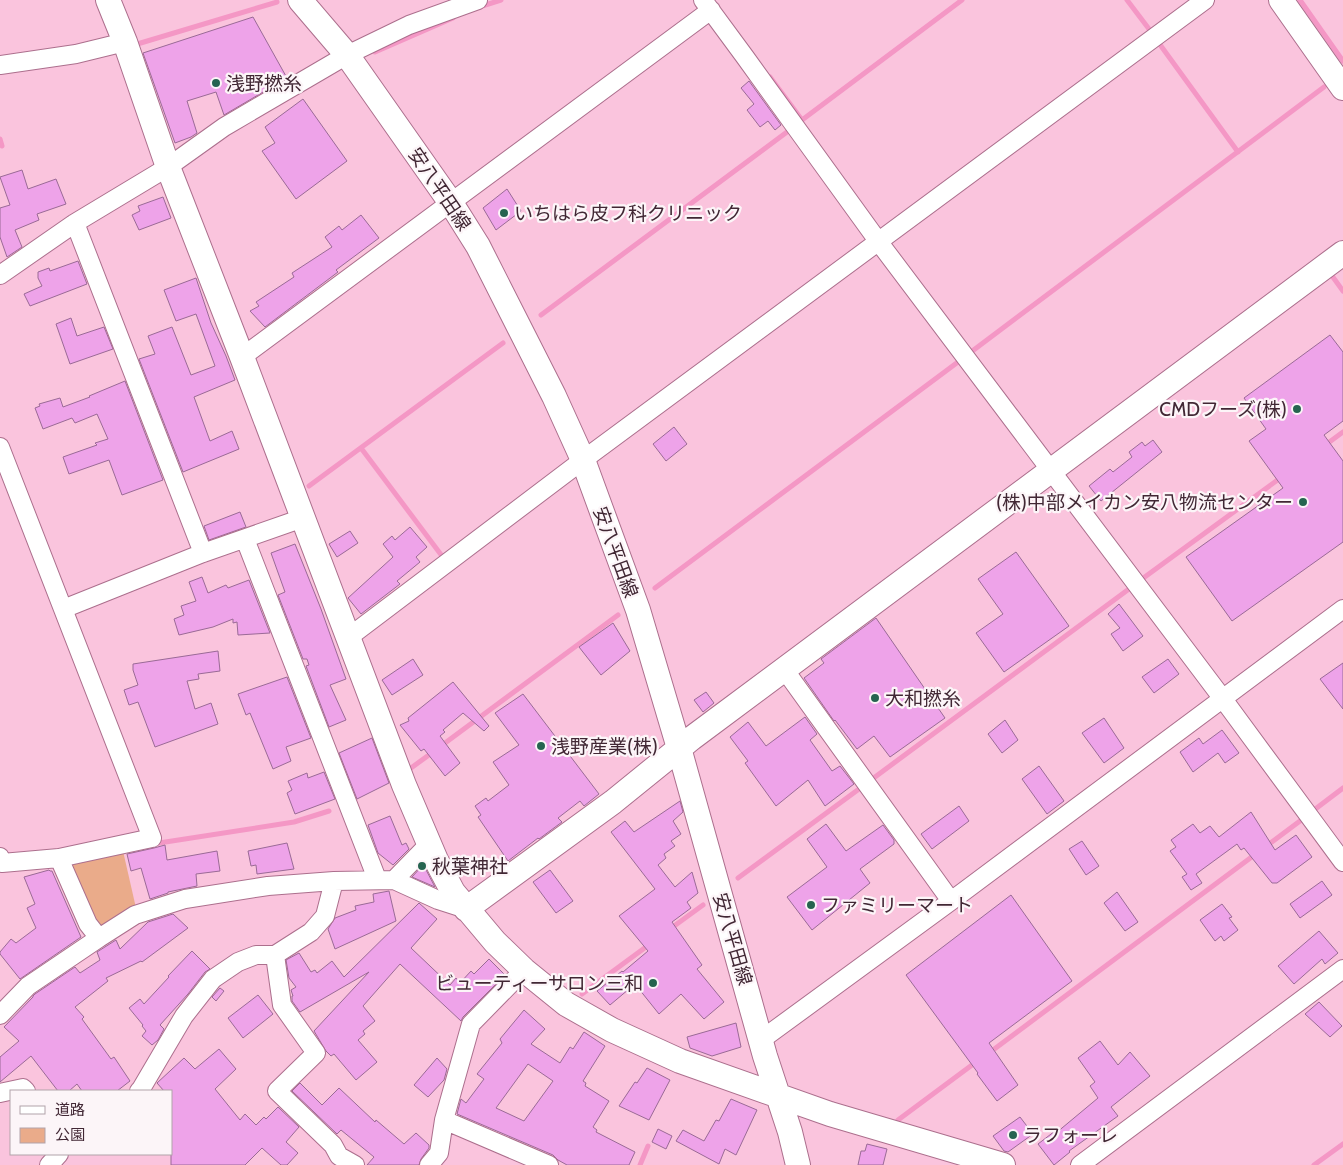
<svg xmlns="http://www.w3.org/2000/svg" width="1343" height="1165" font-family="Cabin,'Noto Sans JP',sans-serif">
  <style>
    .green { fill: #eaab8a }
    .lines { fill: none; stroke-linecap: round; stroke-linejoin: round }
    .stream { stroke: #f497c5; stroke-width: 5 }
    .building { fill: #eea3e9; stroke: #9a6a96; fill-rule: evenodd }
    .street-casing { stroke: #ac6f8d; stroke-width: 20 }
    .secondary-casing { stroke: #ac6f8d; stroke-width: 26 }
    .street { stroke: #fff; stroke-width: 18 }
    .secondary { stroke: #fff; stroke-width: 24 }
    .poi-dot { fill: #266450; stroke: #fcf5f8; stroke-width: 2 }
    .labels { text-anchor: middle; stroke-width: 4.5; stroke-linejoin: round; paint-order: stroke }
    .poi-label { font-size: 19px; fill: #412734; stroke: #fcf5f8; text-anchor: start }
    .street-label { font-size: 19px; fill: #412734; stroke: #fcf5f8 }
  </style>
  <rect width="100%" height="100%" fill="#fac4dd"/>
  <path class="green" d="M123 851 136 908 105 928 95 923 69 865 74 861Z"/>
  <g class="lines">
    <path class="stream" d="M1127 0 1149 29
      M1300 0 1343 61
      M479 7 501 0
      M134 45 277 2
      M1161 46 1238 152
      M375 52 453 18
      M770 77 802 120
      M798 123 962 0
      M0 139 2 146
      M1330 273 1343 291
      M541 315 791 129
      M971 352 1324 87
      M1324 446 1343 432
      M361 448 442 556
      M309 486 503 343
      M1142 579 1283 476
      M655 588 962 359
      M441 746 618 615
      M411 768 433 752
      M875 777 1133 586
      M1314 810 1343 788
      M159 843 294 822 329 811
      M1265 847 1304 818
      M738 878 859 789
      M670 929 703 905
      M582 994 650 944
      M989 1053 1257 853
      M898 1120 976 1062
      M640 1165 648 1146
      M1314 1165 1343 1144"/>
  </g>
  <path class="building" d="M253 17 287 78 224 115 216 92 187 101 197 133 191 137 175 143 143 53Z
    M749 81 781 125 775 130 768 121 760 127 747 110 754 104 741 88Z
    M303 99 347 161 296 199 262 151 275 143 265 127Z
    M22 170 28 189 56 179 66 204 37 214 39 220 15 230 22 247 7 257 0 237V208L10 205 0 177Z
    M507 189 521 211 496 230 483 208Z
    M163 197 171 218 139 230 132 215 140 211 138 206Z
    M361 215 379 238 336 270 338 272 265 327 250 311 259 306 256 302 294 277 292 273 332 247 325 237 339 226 342 230Z
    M78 261 87 284 30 306 24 294 42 286 38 278V272L49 268 50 271Z
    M196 278 211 323 226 356 235 380 194 397 210 441 232 431 239 449 183 472 139 359 155 354 148 336 172 327 191 375 215 366 196 314 176 321 164 290Z
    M71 318 77 336 104 327 113 349 70 364 56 324Z
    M1330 335 1343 352V421L1324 435 1343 461V542L1232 621 1186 557 1283 488 1249 441 1266 429 1244 398Z
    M125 381 163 480 122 495 109 460 69 474 63 457 97 445 95 443 108 439 97 414 75 423 72 418 43 429 35 408 40 406 39 404 60 398 63 407 90 397 89 396Z
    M674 427 687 444 666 461 653 444Z
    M1153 440 1162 452 1101 501 1089 486 1110 469 1113 472 1132 457 1129 452 1142 442 1145 446Z
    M240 512 246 527 209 540 204 526Z
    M410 527 427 547 416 557 420 562 397 581 400 584 361 614 348 598 393 557 383 544 392 536 395 540Z
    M350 531 358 543 337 557 329 544Z
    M295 544 321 609 346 679 330 685 346 720 329 727 306 666 309 665 307 659H303L278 595 285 592 271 553Z
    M1016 552 1069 626 1004 672 976 633 1003 614 978 579Z
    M202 577 208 593 226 585 228 588 249 580 270 633 238 635 237 622 233 623V619L213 627 179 635 174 619 184 615 181 606 196 601 189 582Z
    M1119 604 1143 636 1123 651 1111 634 1120 628 1108 614Z
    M876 618 945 718 890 757 874 736 857 749 835 720 834 721 804 678 824 663 821 659Z
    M613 623 630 651 601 675 579 647Z
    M218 651 220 671 198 674 199 679 187 681 195 709 211 703 218 724 155 747 138 702 129 705 124 690 138 685 133 670V664Z
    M413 659 423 675 392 695 382 680Z
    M1168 659 1179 674 1154 693 1142 677Z
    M1343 663V709L1320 679Z
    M287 677 311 738 286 747 291 761 273 769 250 713 246 715 238 694Z
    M453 682 489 726 484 731 463 713 443 730 445 732 440 736 460 763 445 776 424 749 421 751 400 725 409 721 408 718Z
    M706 692 714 703 703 712 694 700Z
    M523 694 599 794 584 806 580 801 558 818 562 822 539 839 538 838 508 861 478 817 481 815 475 806 486 798 488 801 509 785 493 762 519 745 495 713Z
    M805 717 817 734 810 740 832 771 840 766 854 784 825 806 808 780 776 806 745 763 748 761 730 737 748 722 766 746Z
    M1104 718 1124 748 1104 763 1082 733Z
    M1005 720 1018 740 1002 753 988 734Z
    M1222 730 1239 753 1225 763 1218 753 1193 772 1180 752 1199 738 1203 744Z
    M372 738 389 783 357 799 339 753Z
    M1039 766 1064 801 1047 814 1022 779Z
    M324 772 335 799 295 814 287 793 292 790 288 781 307 773 308 778Z
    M680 801 683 812 673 821 681 834 671 841 675 846 664 854 666 858 658 865 675 887 692 872 698 893 687 902 691 908 672 922 702 965 697 969 724 1002 704 1019 681 994 659 1014 635 984 610 1005 597 991 622 971 623 972 648 951 619 916 655 889 611 832 625 821 634 832Z
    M959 806 969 821 932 849 921 834Z
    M1251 812 1275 850 1296 835 1312 857 1277 883H1272L1244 848 1241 850 1237 844 1196 874 1202 883 1191 890 1182 877 1187 874 1170 851 1176 847 1171 840 1193 824 1200 833 1210 826 1219 837Z
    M390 816 402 845 406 843 409 849 393 865 378 853 368 825Z
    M826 824 846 851 883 825 894 840V844L860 869 870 883 812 930 787 897 827 867 807 839Z
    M1082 841 1099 866 1086 875 1069 849Z
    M287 843 294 869 257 874 256 865 251 866 248 851Z
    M165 845 167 860 217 851 220 871 196 874 197 886 168 892V893L150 899 141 868 131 871 127 854 154 848Z
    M423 865 424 866 435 887 412 877Z
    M49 870 50 871H52L81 937 20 979 0 954V952L11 939 16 943 36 928 27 908 35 904 24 877Z
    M550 870 573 901 556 913 533 882Z
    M1322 881 1332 895 1300 918 1290 904Z
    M389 891 396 921 335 949 328 929 335 918 356 910 355 906 374 902 373 894Z
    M1117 892 1138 922 1125 931 1104 903Z
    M1011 895 1072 981 989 1043 1018 1085 997 1101 977 1074 978 1073 906 975Z
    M419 903 437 919 411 948 450 985 456 978 460 983 471 971 474 974 489 959 505 975 463 1017 461 1021 400 964 363 1006 375 1021 363 1031 365 1034 358 1040 377 1062 356 1080 334 1054 331 1056 326 1051 314 1031 369 972 300 1012 292 1001V996H293L291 990 296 987 289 978 286 960 299 953 311 972 315 970 317 973 332 961 344 977Z
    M1222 904 1232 917 1229 918 1238 930 1224 941 1221 936 1215 941 1200 920Z
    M173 914 188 928 142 962 141 961 106 978 108 981 75 1007 84 1017 82 1019 111 1059 114 1057 130 1081 117 1091H82L77 1084 69 1091H58L31 1056 0 1082V1057L19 1041 4 1027 33 997V996L35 994 75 967 80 973 100 960 97 952 116 940 120 949 148 922Z
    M1319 931 1338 953 1325 964 1322 959 1294 984 1278 966Z
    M192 951 210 969 205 972 188 994 160 1025 164 1029 158 1040 152 1045 142 1036 146 1031 142 1026 143 1025 129 1008 140 999 144 1004 169 977 168 976Z
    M220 988 224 991 216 1001 212 997Z
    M258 995 273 1014 243 1038 228 1018Z
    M1319 1002 1342 1026 1330 1037 1305 1014Z
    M524 1010 545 1029 531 1044 560 1063 570 1047 573 1049 584 1032 605 1046 583 1081 586 1083 585 1086 609 1101 593 1127 597 1130 596 1132 635 1152 629 1165H567L558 1160 553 1155 457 1114 461 1099 466 1103 484 1079 477 1074 502 1043 500 1039ZM528 1064 553 1081 524 1121 496 1108Z
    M736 1023 741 1047 712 1056 690 1048 687 1037Z
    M1100 1041 1118 1065 1130 1052 1150 1076 1111 1107 1118 1116 1069 1151 1070 1152 1054 1165 1038 1144 1055 1131 1056 1133 1098 1098 1090 1086 1095 1082 1078 1058Z
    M219 1049 236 1069 215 1089 240 1120 245 1114 256 1125 264 1117 266 1119 278 1107 299 1127 286 1142 298 1153 287 1165H281L262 1148 245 1165H171V1091H164L157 1083 184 1058 195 1069Z
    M437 1058 447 1069 444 1080 428 1097 414 1085Z
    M647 1068 670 1080 649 1120 619 1106 635 1082 637 1083Z
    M300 1083 322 1105 339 1088 375 1122 376 1120 404 1144 416 1133 429 1145V1148L421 1159 419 1165H367L374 1157 341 1130 337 1134 292 1091Z
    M731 1099 757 1110 736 1155 725 1149 719 1164 676 1141 683 1130 704 1141 716 1120 719 1121Z
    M1020 1117 1033 1134 1008 1152 1004 1151 993 1136Z
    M658 1129 672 1136 666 1149 652 1142Z
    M867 1144 887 1149 883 1165H858L861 1151H865Z"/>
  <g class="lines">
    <g class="street-casing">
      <path id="street" d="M703 0 745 57 878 241 1223 699 1343 862
        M0 65 76 54 125 42
        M75 223 203 553
        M0 275 75 223 168 167 224 127 347 55 409 25 478 0
        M242 357 711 10
        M0 447 152 838 59 858 88 924 99 938
        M245 539 377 879
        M63 609 203 553 303 518
        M349 637 583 460 1205 0
        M784 669 951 901
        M0 857 2 863 59 858
        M394 880 430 843
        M275 955 282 1005 316 1053 277 1091 333 1145 339 1156 355 1165
        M0 1015 28 986 99 938 135 915 185 899 268 886 334 881 394 880 438 900 466 909
        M761 1040 951 901 1343 609
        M139 1091 141 1089 184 1016 213 979 238 962 256 955H275L311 932 325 916 334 881
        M0 1093 23 1088 26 1091
        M444 1120 549 1165
        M49 1165 59 1154
        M429 1165 439 1153 444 1120 471 1024 524 970
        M1080 1165 1343 969"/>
    </g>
    <g class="secondary-casing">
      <path id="secondary" d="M108 0 125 42 168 167 242 357 404 785 436 860 453 892 495 942 524 970 566 1004 612 1030 680 1061 830 1114 1003 1165
        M300 0 347 55 451 203 478 246 554 396 583 460 638 610 679 748 765 1056 790 1132 798 1165
        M1281 0 1343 88
        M466 909 613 802 692 738 1343 253"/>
    </g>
    <use href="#street" class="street"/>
    <use href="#secondary" class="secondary"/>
  </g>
  <g class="poi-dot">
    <circle cx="216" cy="83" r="5"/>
    <circle cx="504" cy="213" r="5"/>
    <circle cx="1297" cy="409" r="5"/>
    <circle cx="1303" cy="502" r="5"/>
    <circle cx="875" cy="698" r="5"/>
    <circle cx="541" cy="746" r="5"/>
    <circle cx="422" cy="866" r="5"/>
    <circle cx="811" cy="905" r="5"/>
    <circle cx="653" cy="983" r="5"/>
    <circle cx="1013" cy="1135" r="5"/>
  </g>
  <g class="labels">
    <g class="poi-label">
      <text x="226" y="90">浅野撚糸</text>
      <text x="514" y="220">いちはら皮フ科クリニック</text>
      <text x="1287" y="416" text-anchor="end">CMDフーズ(株)</text>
      <text x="1293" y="509" text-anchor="end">(株)中部メイカン安八物流センター</text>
      <text x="885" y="705">大和撚糸</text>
      <text x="551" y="753">浅野産業(株)</text>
      <text x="432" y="873">秋葉神社</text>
      <text x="821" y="912">ファミリーマート</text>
      <text x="643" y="990" text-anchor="end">ビューティーサロン三和</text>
      <text x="1023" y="1142">ラフォーレ</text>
    </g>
    <g class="street-label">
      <text transform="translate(440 189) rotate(56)" y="7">安八平田線</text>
      <text transform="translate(616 552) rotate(70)" y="7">安八平田線</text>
      <text transform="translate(733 939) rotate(74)" y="7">安八平田線</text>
    </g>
  </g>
  <rect x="10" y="1090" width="162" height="65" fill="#fcf5f8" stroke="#b1a3aa"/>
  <rect x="20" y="1106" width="25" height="8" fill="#ffffff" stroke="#b1a3aa"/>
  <text x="55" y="1115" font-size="15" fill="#412734">道路</text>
  <rect x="20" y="1128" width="25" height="15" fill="#eaab8a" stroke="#b1a3aa"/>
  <text x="55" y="1140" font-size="15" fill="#412734">公園</text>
</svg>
